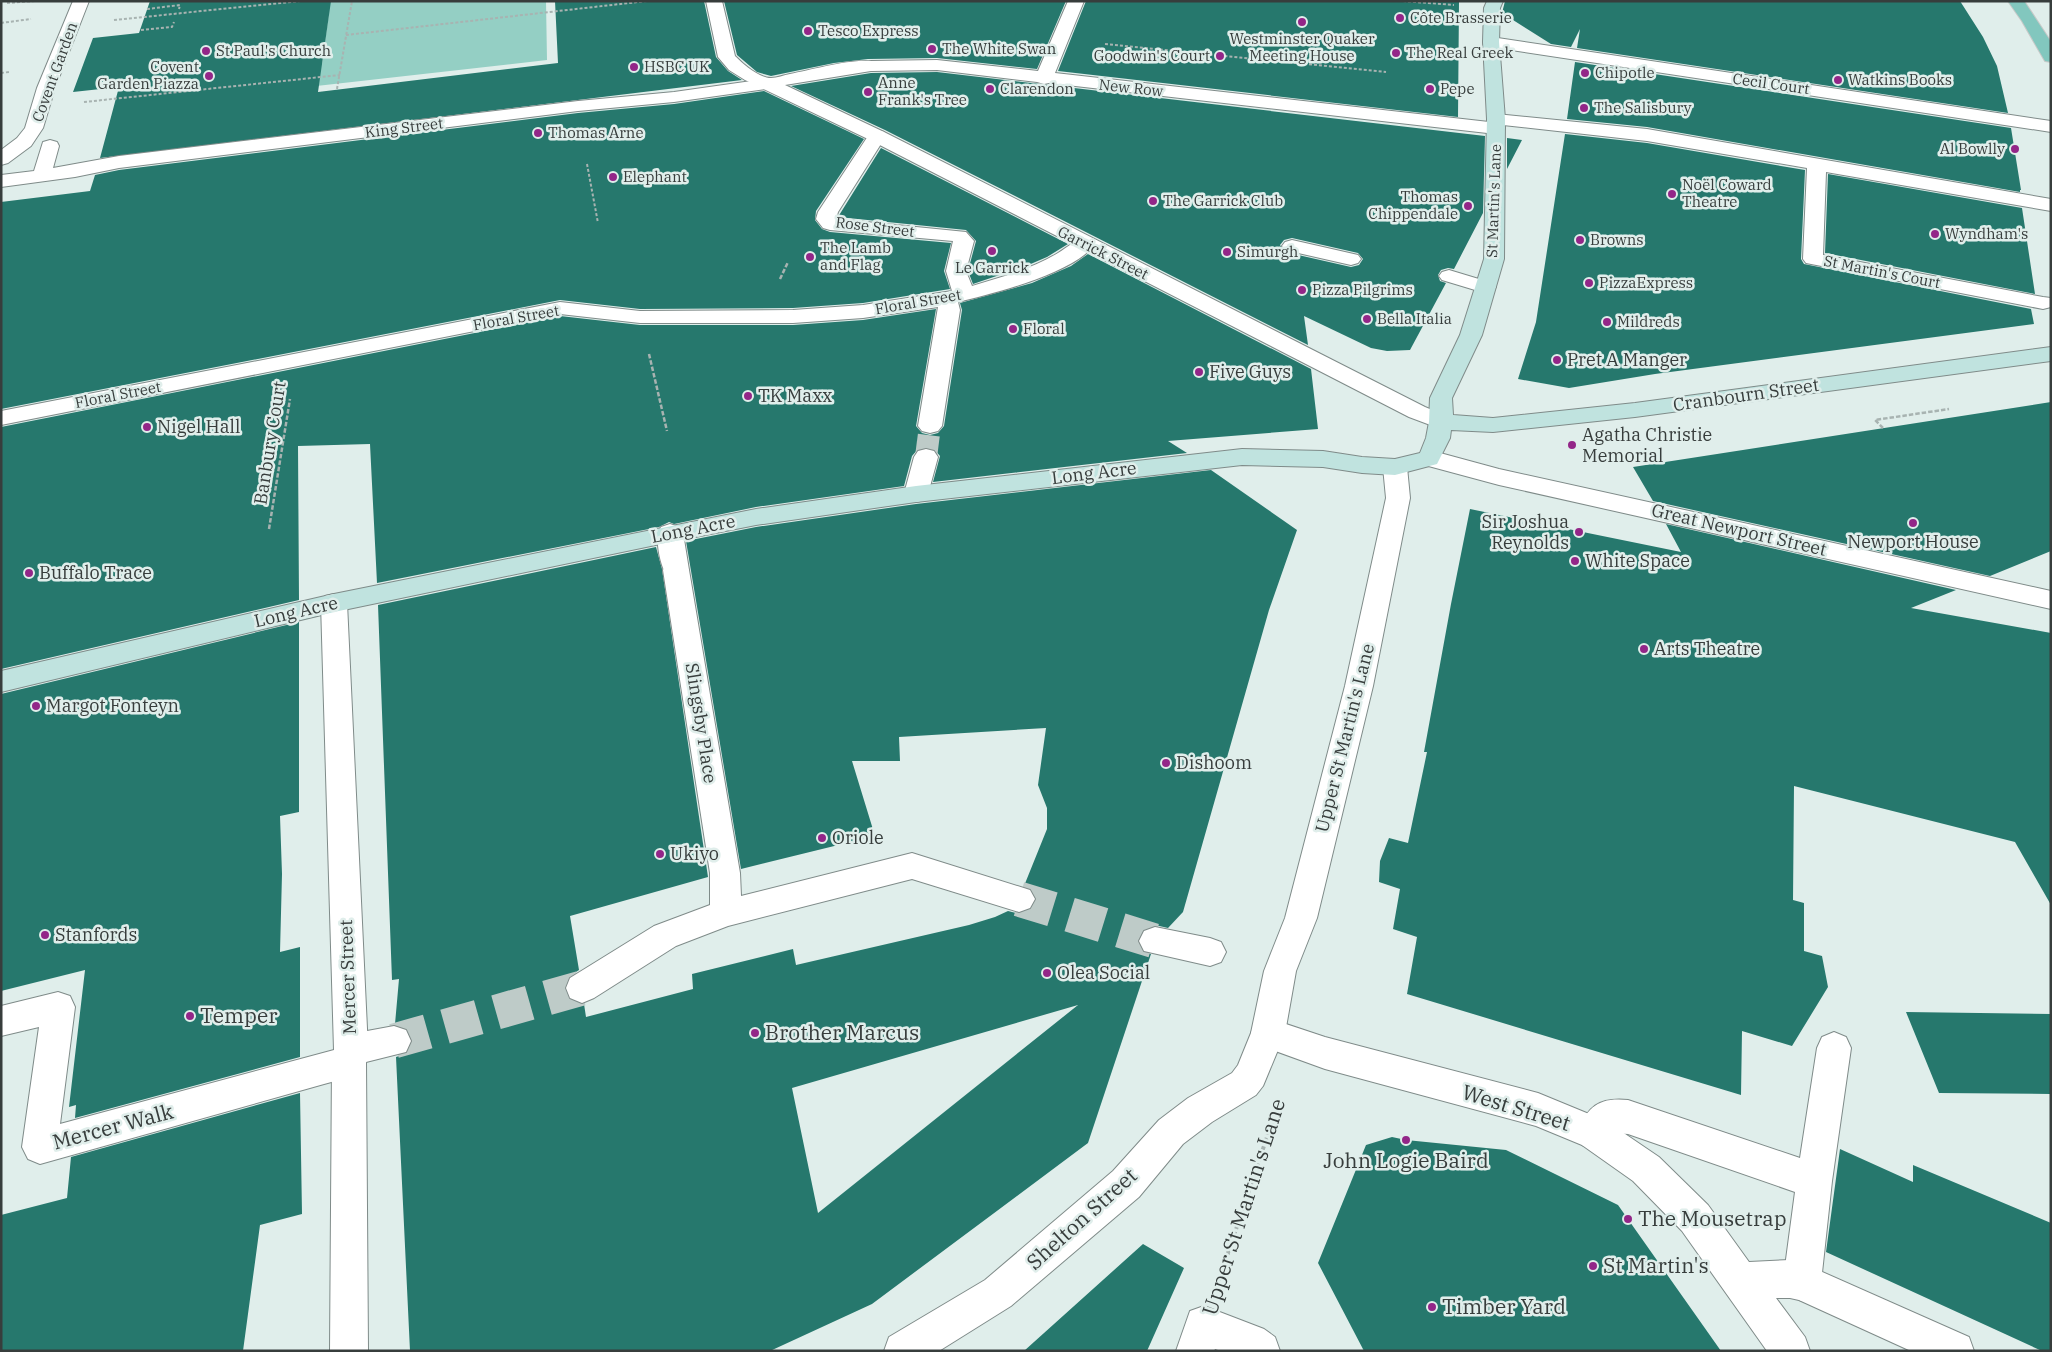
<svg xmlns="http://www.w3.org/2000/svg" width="2052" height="1352" font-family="'IBM Plex Serif',serif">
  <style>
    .green { fill: #94cfc4 }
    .building { fill: #26786d; fill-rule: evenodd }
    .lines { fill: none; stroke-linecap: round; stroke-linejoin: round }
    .pedestrian-tunnel-far1 { stroke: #becbc8; stroke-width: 22; stroke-dasharray: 22 11; stroke-linecap: butt }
    .pedestrian-tunnel { stroke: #becbc8; stroke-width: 35; stroke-dasharray: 35 18; stroke-linecap: butt }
    .service-casing { stroke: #7f8b89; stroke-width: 2 }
    .pedestrian-casing { stroke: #7f8b89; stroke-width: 2 }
    .minor-casing { stroke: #7f8b89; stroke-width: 2 }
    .tertiary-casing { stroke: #7f8b89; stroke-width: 2 }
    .secondary-casing { stroke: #7f8b89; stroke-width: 2 }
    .primary-casing { stroke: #c7c9c8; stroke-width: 2 }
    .path-far2 { stroke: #a8b3b1; stroke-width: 2; stroke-dasharray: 3 2; stroke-linecap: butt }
    .path-far1 { stroke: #a8b3b1; stroke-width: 2.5; stroke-dasharray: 4.5 2; stroke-linecap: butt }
    .path { stroke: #a8b3b1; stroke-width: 4; stroke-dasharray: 6 3; stroke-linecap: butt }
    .service { fill: #fff; fill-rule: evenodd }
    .pedestrian { fill: #fff; fill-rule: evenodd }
    .minor { fill: #fff; fill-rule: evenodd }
    .tertiary { fill: #fff; fill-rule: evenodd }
    .secondary { fill: #c0e3df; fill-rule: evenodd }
    .primary { fill: #82c7be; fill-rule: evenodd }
    .poi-dot { fill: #932688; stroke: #e0eeeb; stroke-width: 2 }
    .labels { text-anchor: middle; stroke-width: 5; stroke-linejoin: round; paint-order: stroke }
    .far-poi-label { font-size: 15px; fill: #373d3c; stroke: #e0eeeb; text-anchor: start }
    .far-street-label { font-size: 15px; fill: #373d3c; stroke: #e0eeeb }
    .poi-label { font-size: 18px; fill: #373d3c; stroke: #e0eeeb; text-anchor: start }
    .street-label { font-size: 18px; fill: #373d3c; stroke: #e0eeeb }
    .near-poi-label { font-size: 21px; fill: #373d3c; stroke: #e0eeeb; text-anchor: start }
    .near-street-label { font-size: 21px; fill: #373d3c; stroke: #e0eeeb }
  </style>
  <rect width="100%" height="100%" fill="#e0eeeb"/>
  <path class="green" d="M242 1H546L547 60 113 109 304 66 322 64 329 13Z"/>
  <path class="building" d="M150 1H331L318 92 558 63 555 1H704L716 57 728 71 742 80 100 158 119 87 73 92 93 38 139 33Z
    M724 1H1066L1037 69 937 58 868 59 834 63 771 76 757 72 737 55Z
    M1086 1H1459L1458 117 1058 71Z
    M1505 1H1960L1983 37 1997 66 2008 113 1577 48 1580 29 1571 47 1551 44 1502 13Z
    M1575 62 2011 128 2021 190H2020V192L1647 127 1567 119Z
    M937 72 1485 136 1483 213 1454 269 1448 268 1441 270 1438 275 1440 281 1446 283 1410 350 1387 351 1371 348 1304 316 1308 345 885 130 791 86 871 73ZM1292 238 1358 253 1363 259 1359 265 1351 267 1285 252 1280 245 1284 240Z
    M764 91 864 139 816 211 815 220 822 229 830 232 951 243 944 271 950 289 863 303 793 308 640 309 560 300 1 409V202L90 191 95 175 119 170 578 113 674 104Z
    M1565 134 1647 143 1805 170 1801 259 1804 264 2031 309 2034 324 1655 374 1569 388 1518 379 1536 322Z
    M1507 138 1522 140 1507 169Z
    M881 148 1068 244 1047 257 1026 266 973 284 968 271 976 241 966 230 838 217Z
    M1828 174 2022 208 2035 294 1825 253Z
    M1088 254 1311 369 1318 429 1168 441 1187 453 933 482 940 456 934 449 926 447 918 449 912 456 904 486 756 507 674 524 669 522 659 527 377 583 370 444 298 446 299 600 1 669V427L560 316 640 325H793L863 320 936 309 916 426 922 433 930 435 938 433 944 426 962 310 960 303 1032 283 1071 266Z
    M2051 402V551L1990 576 1653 501 1633 467Z
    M1211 470 1297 530 1269 610 1183 912 1168 928 1155 925 1143 929 1137 940 1142 952 1151 954 1088 1143 872 1304 770 1351H410L396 1057 408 1053 413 1040 408 1029 395 1024 399 979 392 980 378 605 656 547 662 569 708 877 570 916 579 970 568 977 564 989 569 1000 584 1004 586 1017 693 989 692 974 793 949 796 965 969 925 995 917 1008 911 1020 914 1031 910 1037 900 1032 889 1024 886 1047 829V808L1038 785 1046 728 899 737 900 761H852L875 836 741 869 686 541 756 527 916 504ZM1078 1005 818 1213 792 1088Z
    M1470 509 1681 552 1666 524 1956 590 1911 608 2051 633V905L2015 842 1794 786 1793 900 1804 903V951L1822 956 1828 987 1792 1046 1742 1031 1741 1095 1407 994 1417 937 1393 929 1400 889 1379 882 1380 861 1389 838 1408 843 1427 752H1424L1451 604Z
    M299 622V812L280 816 282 874 280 952 300 947V1057L75 1118 76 1105 69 1107 85 970 1 991V694Z
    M1906 1012 2051 1014V1094L1939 1093Z
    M300 1093 302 1214 260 1225 243 1351H1V1215L67 1198 71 1157Z
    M1392 1137 1406 1140 1506 1150 1618 1205 1721 1351H1364L1318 1263 1366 1145Z
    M1840 1149 1913 1182V1165L2051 1223V1351H2042L1826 1252Z
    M1143 1244 1184 1268 1147 1351H1024Z"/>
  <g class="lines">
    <path class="pedestrian-tunnel-far1" d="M926 457 930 426"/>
    <path class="pedestrian-tunnel" d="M1019 899 1155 941
      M394 1041 582 988"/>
    <g class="service-casing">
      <path id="service" d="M1292 240 1358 255 1361 259 1358 263 1351 265 1285 250 1282 246 1285 242Z
        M1449 270 1492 283 1496 287 1492 291 1485 293 1442 280 1439 276 1442 272Z
        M1834 1032 1846 1037 1851 1048 1832 1181 1821 1282 1815 1295 1802 1301 1789 1295 1783 1282 1795 1192 1628 1134 1614 1133 1606 1145 1594 1150 1582 1145 1576 1133C1588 1107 1598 1097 1628 1100L1800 1158 1817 1048 1822 1037Z"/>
    </g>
    <g class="pedestrian-casing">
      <path id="pedestrian" d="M73 1H89L55 88 43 128 31 146 8 163 1 165V150L17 138 25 128 37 88Z
        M1068 1H1084L1055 73 1489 122 1487 119 1490 115 1496 114 1647 129 2051 199V211L1826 172 1823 255 2043 297 2051 298V307L2043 309 1806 263 1803 259 1807 168 1647 141 1503 125 1505 128 1502 132 1496 134 1049 83 1044 84 1037 82 937 70 871 71 865 70 862 66 865 62 871 61 937 60 1038 71Z
        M1491 37 2051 121V132L1485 46 1483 42 1485 38Z
        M766 79 772 80 775 84 772 88 674 102 578 111 119 168 75 177 1 187V175L34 171 43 142 50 140 57 142 59 146 53 168 119 156 578 101 674 92Z
        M877 130 884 132 886 136 838 212 836 219 966 232 974 241 966 271 972 286C1001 277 1032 269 1058 253 1070 246 1078 236 1092 240L1095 244C1075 273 992 294 958 302L960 310 942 426 938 431 930 433 922 431 918 426 938 307 863 318 793 323H640L560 314 1 425V411L560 302 640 311 793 310 863 305 952 291 946 271 953 241 830 230 823 228 816 219 818 212 868 136 870 132Z
        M926 449 934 451 938 457 928 494 925 500 916 502 907 500 904 494 914 457 918 451Z
        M676 561 685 564 689 570 740 873 741 896 912 853 1030 890 1035 899 1030 908 1019 912 912 879 728 926 676 946 594 998 582 1003 570 998 566 988 570 978 654 926 710 905V873L663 570 667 564Z
        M1155 927 1210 938 1221 942 1226 952 1221 962 1210 966 1144 951 1139 941 1144 931Z
        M58 992 70 996 75 1007 60 1124 334 1050 339 1039 351 1034 394 1026 406 1030 411 1041 406 1052 366 1062 361 1074 324 1084 40 1164 28 1159 22 1147 39 1027 1 1036V1006Z"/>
    </g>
    <g class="minor-casing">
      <path id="minor" d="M706 1H722L735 56C743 64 759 78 771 78 777 78 784 75 790 74 812 70 856 57 877 62L880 66 877 70 785 85 884 132 1425 407 1449 417 1453 422 1449 427 1441 429 1409 417 870 140 745 80 729 70 718 57Z
        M1429 450 1499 469 2051 591V609L1499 485 1421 464 1417 458 1421 452Z
        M670 524 679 527 683 533 689 570 685 576 676 579 667 576C660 565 654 538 661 527Z
        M334 594 343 596 347 603 368 1050 366 1063 368 1351H330L332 1063 334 1050 321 603 325 596Z
        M1268 1018 1325 1037 1538 1093 1606 1121 1659 1157 1708 1205 1749 1262 1790 1260 1802 1263 1969 1337 1974 1351H1911L1799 1300 1790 1298H1776L1805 1337 1810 1351H1767L1682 1231 1633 1181 1582 1145 1536 1126 1325 1069 1256 1044 1251 1033 1256 1022Z
        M1204 1306 1264 1329 1275 1337 1280 1351H1221L1215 1349 1214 1351H1176L1190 1311Z"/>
    </g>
    <g class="tertiary-casing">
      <path id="tertiary" d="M1395 459 1403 461 1407 467 1410 498 1373 686 1317 918 1296 971 1285 1033 1263 1086 1256 1095 1212 1122 1183 1144 1139 1197 1011 1306 939 1351H884L889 1337 985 1280 1113 1171 1159 1120 1188 1098 1232 1073 1238 1065 1251 1033 1264 971 1285 918 1345 686 1386 498 1383 467 1387 461Z"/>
    </g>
    <g class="secondary-casing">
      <path id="secondary" d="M1487 1H1503L1500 8 1499 42 1505 119 1504 259 1482 335 1452 398 1453 415 1493 418 1635 403 2051 347V361L1635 417 1493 432 1451 430 1450 438 1437 464 1395 475 1362 473 1323 467 1242 465 916 502 756 525 670 542 334 612 1 692V671L334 594 756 509 916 486 1242 449 1323 451 1362 457 1395 459 1420 453 1426 438 1429 422 1430 398 1460 335 1484 259 1487 119 1483 42 1484 8Z"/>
    </g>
    <g class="primary-casing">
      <path id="primary" d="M2008 1H2024L2051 42V62L2045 61 2022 21Z"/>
    </g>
    <path class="path-far2" d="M1403 1 1454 5
      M7 3 36 1
      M147 9 180 5 179 9
      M114 20 300 1
      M1 23 31 19
      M141 30 172 27 174 22
      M346 35 647 1
      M1105 44 1386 72
      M1 73 9 72
      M337 89 352 1
      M84 102 340 75
      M587 164 598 223"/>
    <path class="path-far1" d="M780 279 788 262
      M649 354 667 431
      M1883 428 1875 420 1949 409
      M269 529 290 399"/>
    <path class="path" d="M1219 1280 1272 1122"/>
    <use href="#service" class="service"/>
    <use href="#pedestrian" class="pedestrian"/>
    <use href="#minor" class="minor"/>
    <use href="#tertiary" class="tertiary"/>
    <use href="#secondary" class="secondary"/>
    <use href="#primary" class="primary"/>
  </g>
  <g class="poi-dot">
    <circle cx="1400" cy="18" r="5"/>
    <circle cx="1302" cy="22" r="5"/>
    <circle cx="808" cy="31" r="5"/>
    <circle cx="932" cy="49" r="5"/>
    <circle cx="206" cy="51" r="5"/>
    <circle cx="1396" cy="53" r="5"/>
    <circle cx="1220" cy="56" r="5"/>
    <circle cx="634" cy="67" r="5"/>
    <circle cx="1585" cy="73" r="5"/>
    <circle cx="209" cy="76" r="5"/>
    <circle cx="1838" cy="80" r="5"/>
    <circle cx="990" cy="89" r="5"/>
    <circle cx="1430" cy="89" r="5"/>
    <circle cx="868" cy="92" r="5"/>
    <circle cx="1584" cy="108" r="5"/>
    <circle cx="538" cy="133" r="5"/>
    <circle cx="2015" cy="149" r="5"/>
    <circle cx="613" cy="177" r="5"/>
    <circle cx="1672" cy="194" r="5"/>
    <circle cx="1153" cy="201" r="5"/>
    <circle cx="1468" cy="206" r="5"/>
    <circle cx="1935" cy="234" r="5"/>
    <circle cx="1580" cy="240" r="5"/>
    <circle cx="992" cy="251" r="5"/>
    <circle cx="1227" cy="252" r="5"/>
    <circle cx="810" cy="257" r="5"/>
    <circle cx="1589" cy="283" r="5"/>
    <circle cx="1302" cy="290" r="5"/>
    <circle cx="1367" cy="319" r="5"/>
    <circle cx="1607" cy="322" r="5"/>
    <circle cx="1013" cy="329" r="5"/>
    <circle cx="1557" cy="360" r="5"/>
    <circle cx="1199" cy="372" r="5"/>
    <circle cx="748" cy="396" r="5"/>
    <circle cx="147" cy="427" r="5"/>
    <circle cx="1572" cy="445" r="5"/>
    <circle cx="1913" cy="523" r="5"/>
    <circle cx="1579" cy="532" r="5"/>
    <circle cx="1575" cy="561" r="5"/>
    <circle cx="29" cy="573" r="5"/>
    <circle cx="1644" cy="649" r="5"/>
    <circle cx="36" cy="706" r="5"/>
    <circle cx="1166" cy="763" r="5"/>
    <circle cx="822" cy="838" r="5"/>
    <circle cx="660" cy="854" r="5"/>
    <circle cx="45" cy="935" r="5"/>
    <circle cx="1047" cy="973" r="5"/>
    <circle cx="190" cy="1016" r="5"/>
    <circle cx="755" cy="1033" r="5"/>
    <circle cx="1406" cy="1140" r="5"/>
    <circle cx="1628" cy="1219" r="5"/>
    <circle cx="1593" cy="1266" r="5"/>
    <circle cx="1432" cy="1307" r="5"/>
  </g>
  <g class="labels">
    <g class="far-poi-label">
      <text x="1410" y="23">Côte Brasserie</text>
      <text x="818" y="36">Tesco Express</text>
      <text x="1302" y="44" text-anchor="middle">Westminster Quaker<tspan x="1302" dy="17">Meeting House</tspan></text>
      <text x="942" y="54">The White Swan</text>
      <text x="216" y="56">St Paul's Church</text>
      <text x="1406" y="58">The Real Greek</text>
      <text x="1210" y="61" text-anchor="end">Goodwin's Court</text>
      <text x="199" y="72" text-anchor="end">Covent<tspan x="199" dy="17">Garden Piazza</tspan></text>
      <text x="644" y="72">HSBC UK</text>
      <text x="1595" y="78">Chipotle</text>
      <text x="1848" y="85">Watkins Books</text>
      <text x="878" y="88">Anne<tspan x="878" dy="17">Frank's Tree</tspan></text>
      <text x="1000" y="94">Clarendon</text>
      <text x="1440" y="94">Pepe</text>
      <text x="1594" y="113">The Salisbury</text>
      <text x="548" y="138">Thomas Arne</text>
      <text x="2005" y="154" text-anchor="end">Al Bowlly</text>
      <text x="623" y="182">Elephant</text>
      <text x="1682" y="190">Noël Coward<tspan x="1682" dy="17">Theatre</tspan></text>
      <text x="1458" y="202" text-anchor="end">Thomas<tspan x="1458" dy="17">Chippendale</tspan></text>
      <text x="1163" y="206">The Garrick Club</text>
      <text x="1945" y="239">Wyndham's</text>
      <text x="1590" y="245">Browns</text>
      <text x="820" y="253">The Lamb<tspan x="820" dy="17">and Flag</tspan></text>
      <text x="1237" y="257">Simurgh</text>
      <text x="992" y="273" text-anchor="middle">Le Garrick</text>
      <text x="1599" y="288">PizzaExpress</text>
      <text x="1312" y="295">Pizza Pilgrims</text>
      <text x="1377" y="324">Bella Italia</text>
      <text x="1617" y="327">Mildreds</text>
      <text x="1023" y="334">Floral</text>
    </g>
    <g class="far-street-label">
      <text transform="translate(55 72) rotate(-70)" y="5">Covent Garden</text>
      <text transform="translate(1771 84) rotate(8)" y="5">Cecil Court</text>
      <text transform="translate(1131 88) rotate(6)" y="5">New Row</text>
      <text transform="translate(404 128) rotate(-7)" y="5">King Street</text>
      <text transform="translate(1494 201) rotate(-88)" y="5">St Martin's Lane</text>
      <text transform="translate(875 227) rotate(7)" y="5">Rose Street</text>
      <text transform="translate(1103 253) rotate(27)" y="5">Garrick Street</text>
      <text transform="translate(1882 272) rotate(11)" y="5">St Martin's Court</text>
      <text transform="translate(918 302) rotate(-10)" y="5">Floral Street</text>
      <text transform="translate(516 318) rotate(-10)" y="5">Floral Street</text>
      <text transform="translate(118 395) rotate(-11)" y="5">Floral Street</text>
    </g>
    <g class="poi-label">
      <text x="1567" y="366">Pret A Manger</text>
      <text x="1209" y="378">Five Guys</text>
      <text x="758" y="402">TK Maxx</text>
      <text x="157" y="433">Nigel Hall</text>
      <text x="1582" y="441">Agatha Christie<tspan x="1582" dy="21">Memorial</tspan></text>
      <text x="1569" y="528" text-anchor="end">Sir Joshua<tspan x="1569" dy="21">Reynolds</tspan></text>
      <text x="1913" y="548" text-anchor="middle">Newport House</text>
      <text x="1585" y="567">White Space</text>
      <text x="39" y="579">Buffalo Trace</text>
      <text x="1654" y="655">Arts Theatre</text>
      <text x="46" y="712">Margot Fonteyn</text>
      <text x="1176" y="769">Dishoom</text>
      <text x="832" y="844">Oriole</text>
      <text x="670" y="860">Ukiyo</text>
      <text x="55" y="941">Stanfords</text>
      <text x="1057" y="979">Olea Social</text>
    </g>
    <g class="street-label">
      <text transform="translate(1746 395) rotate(-8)" y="6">Cranbourn Street</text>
      <text transform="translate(270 443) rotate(-81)" y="6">Banbury Court</text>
      <text transform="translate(1094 473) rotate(-7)" y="6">Long Acre</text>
      <text transform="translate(693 529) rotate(-11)" y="6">Long Acre</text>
      <text transform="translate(1739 530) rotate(13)" y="6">Great Newport Street</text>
      <text transform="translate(296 612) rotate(-13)" y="6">Long Acre</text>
      <text transform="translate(701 723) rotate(81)" y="6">Slingsby Place</text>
      <text transform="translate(1345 738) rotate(-76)" y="6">Upper St Martin's Lane</text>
      <text transform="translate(348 977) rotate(-92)" y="6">Mercer Street</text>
    </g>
    <g class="near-poi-label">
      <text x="200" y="1023">Temper</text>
      <text x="765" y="1040">Brother Marcus</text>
      <text x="1406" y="1168" text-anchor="middle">John Logie Baird</text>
      <text x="1638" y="1226">The Mousetrap</text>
      <text x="1603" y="1273">St Martin's</text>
      <text x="1442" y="1314">Timber Yard</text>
    </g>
    <g class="near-street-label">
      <text transform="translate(1516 1108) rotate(17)" y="7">West Street</text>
      <text transform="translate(113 1127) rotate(-15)" y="7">Mercer Walk</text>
      <text transform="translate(1244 1207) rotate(-72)" y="7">Upper St Martin's Lane</text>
      <text transform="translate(1082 1219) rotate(-42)" y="7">Shelton Street</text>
    </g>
  </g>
  <rect width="2052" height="1352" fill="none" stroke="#373d3c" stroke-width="5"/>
</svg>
